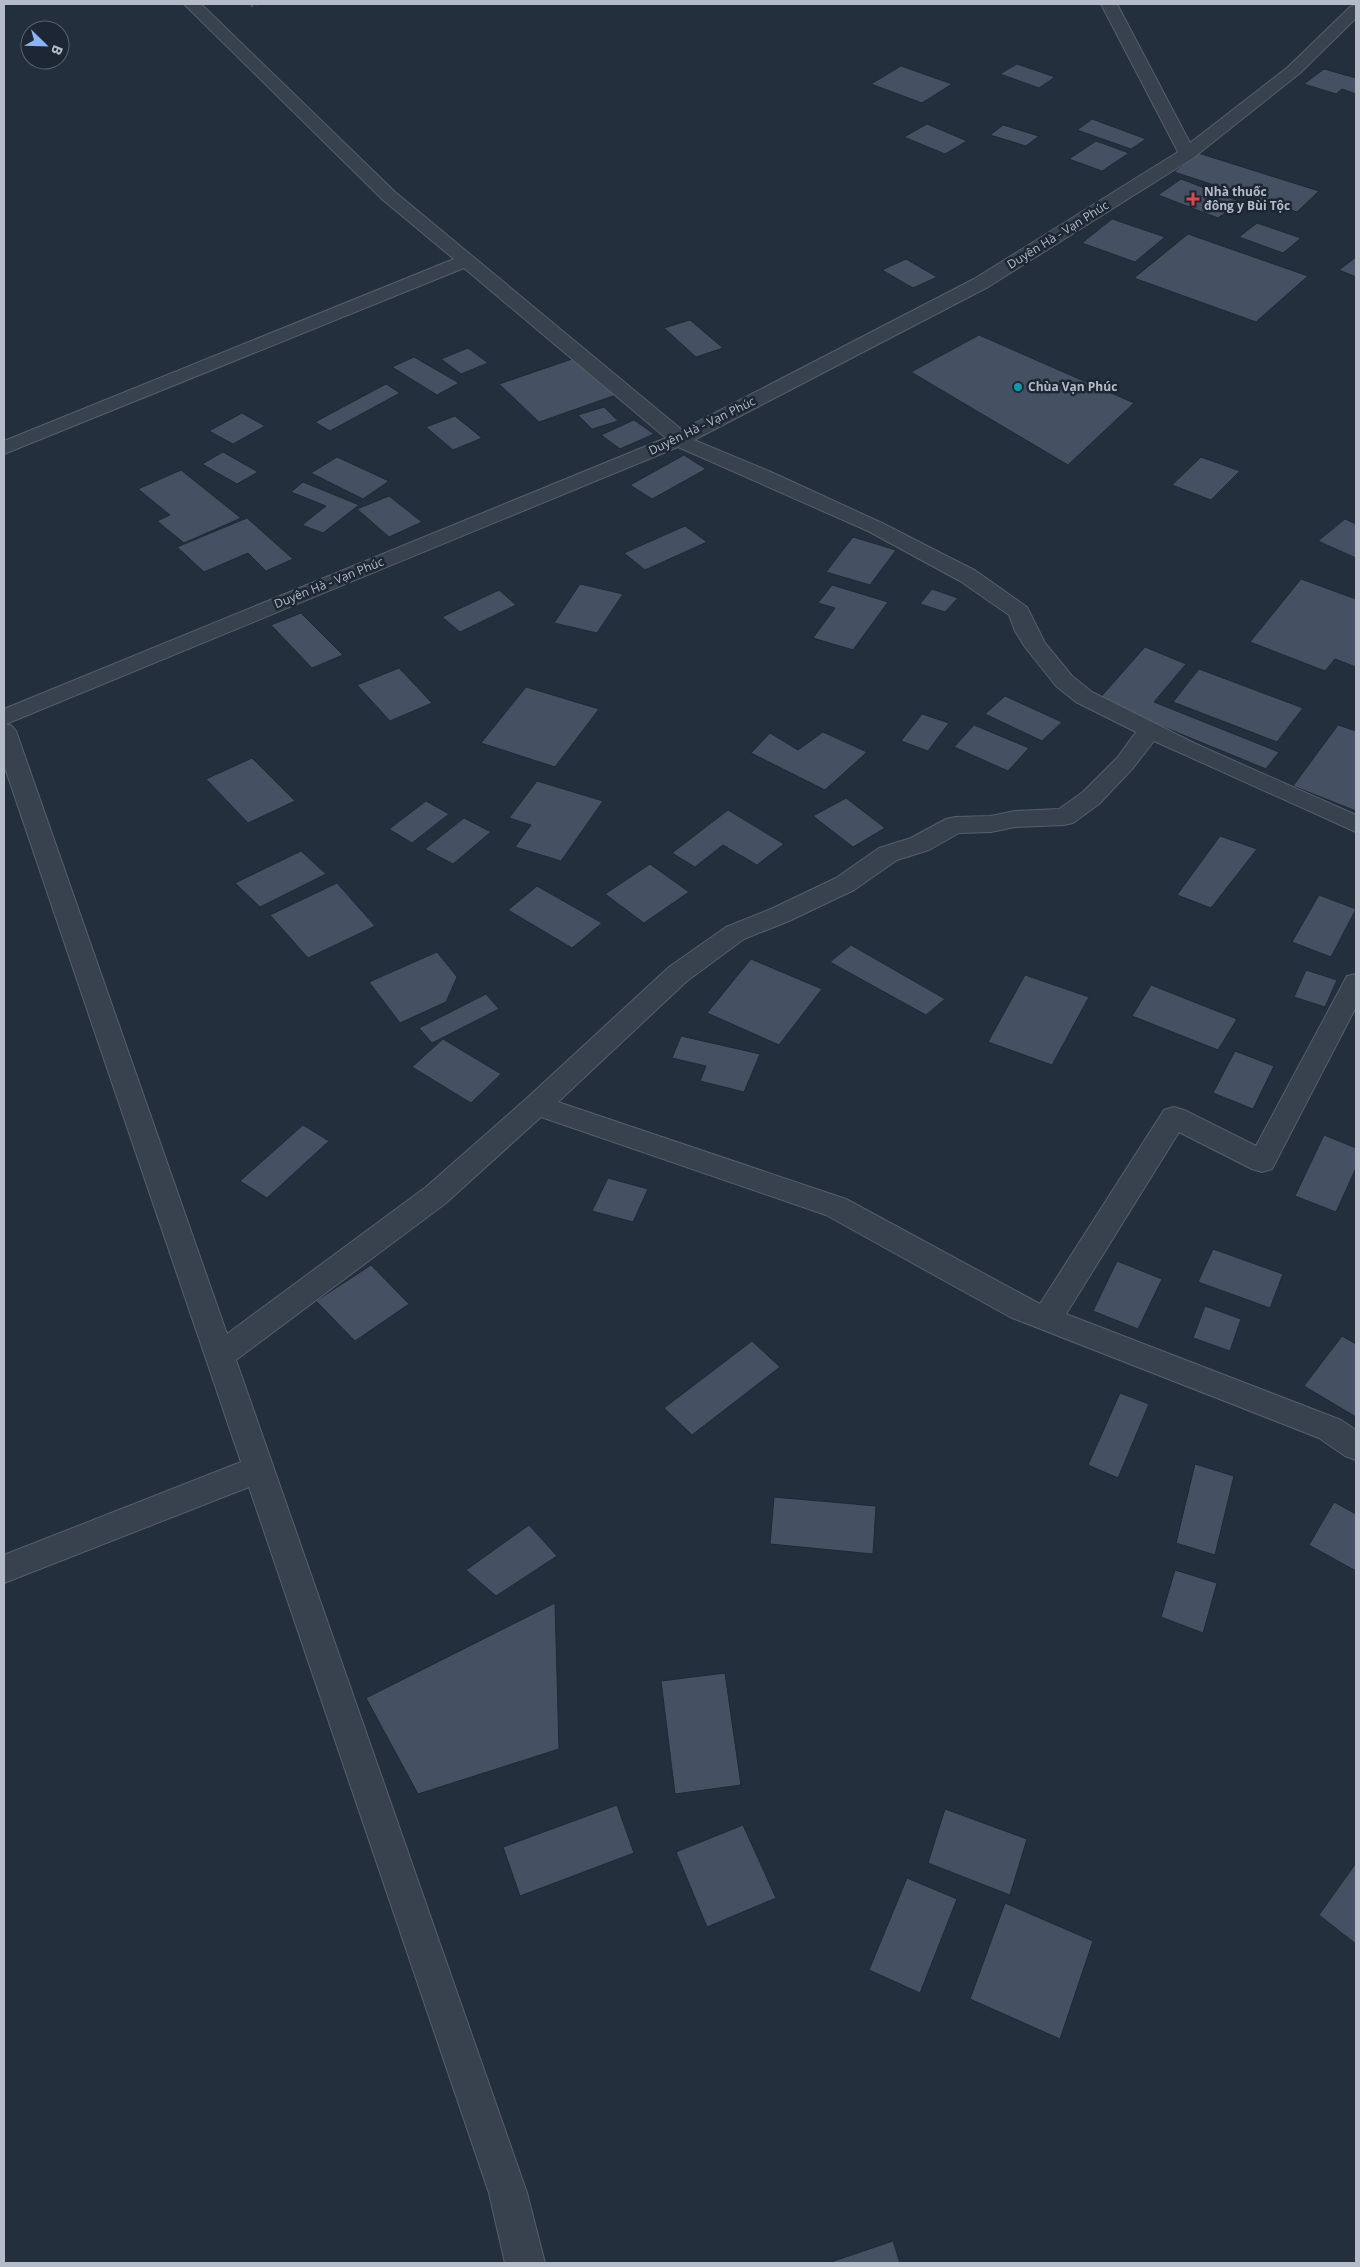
<svg xmlns="http://www.w3.org/2000/svg" width="1360" height="2267" font-family="'Open Sans',sans-serif">
  <style>
    .building { fill: #455162; stroke: #1f2835 }
    .lines { fill: none; stroke-linecap: round; stroke-linejoin: round }
    .minor-casing { stroke: #565f6c; stroke-width: 2 }
    .path { stroke: #44595c; stroke-width: 2; stroke-dasharray: 2.5 2.5; stroke-linecap: butt }
    .minor { fill: #38414e; fill-rule: evenodd }
    .health-dot { fill: #e0444e; stroke: #1d2633; stroke-width: 2 }
    .culture-dot { fill: #0f9aa8; stroke: #1d2633; stroke-width: 2 }
    .labels { text-anchor: middle; stroke-width: 5; stroke-linejoin: round; paint-order: stroke }
    .far-poi-label { font-size: 12px; font-weight: bold; fill: #b4bcc9; stroke: #1d2633; text-anchor: start }
    .far-street-label { font-size: 12px; fill: #b4bcc9; stroke: #1d2633 }
  </style>
  <rect width="100%" height="100%" fill="#242f3e"/>
  <path class="building" d="M1017 64 1055 77 1039 88 1000 74Z
    M901 66 952 84 922 103 871 84Z
    M1324 69 1356 78V94L1342 89 1336 94 1304 84Z
    M1092 119 1146 139 1131 149 1077 130Z
    M927 124 967 141 945 154 904 137Z
    M1003 125 1039 136 1026 146 990 135Z
    M1096 141 1129 153 1102 171 1069 159Z
    M1198 153 1319 191 1297 212 1174 172Z
    M1181 179 1241 202 1218 218 1158 195Z
    M1112 219 1165 237 1135 262 1082 243Z
    M1257 223 1301 238 1283 253 1239 237Z
    M1188 234 1308 276 1256 322 1134 278Z
    M1356 257V277L1339 270Z
    M906 259 937 277 913 288 882 270Z
    M690 320 723 348 696 357 664 328Z
    M979 335 1134 403 1068 465 911 372Z
    M468 348 488 363 461 374 441 359Z
    M414 357 459 383 437 395 392 367Z
    M575 358 616 395 539 422 499 384Z
    M386 384 400 393 330 431 315 422Z
    M604 407 618 421 592 429 578 415Z
    M242 413 265 426 233 444 209 431Z
    M455 416 482 438 453 450 426 427Z
    M634 420 654 434 620 449 601 435Z
    M223 452 258 472 237 484 202 464Z
    M684 455 706 469 652 499 630 485Z
    M337 457 389 481 363 499 311 473Z
    M1201 457 1240 471 1211 500 1172 485Z
    M181 470 241 518 184 543 157 521 170 515 138 489Z
    M303 482 359 505 323 533 302 525 326 506 291 492Z
    M389 496 422 522 389 537 357 509Z
    M247 518 293 559 266 571 248 553 204 572 177 547Z
    M1345 519 1356 524V558L1318 541Z
    M685 526 707 542 645 570 624 553Z
    M853 537 896 550 870 585 826 572Z
    M1301 579 1356 599V667L1335 659 1325 671 1250 642Z
    M580 584 623 594 597 633 554 623Z
    M832 585 888 602 853 650 813 638 835 608 818 603Z
    M932 589 958 598 945 612 920 604Z
    M499 590 516 605 460 632 442 617Z
    M301 613 343 655 312 668 271 625Z
    M1145 647 1186 664 1154 702 1279 752 1266 769 1098 700Z
    M399 668 432 703 390 721 357 685Z
    M1199 669 1303 708 1277 742 1173 702Z
    M526 687 599 709 555 767 481 743Z
    M1005 696 1062 722 1042 741 985 714Z
    M922 714 949 723 928 751 901 741Z
    M974 725 1029 748 1008 771 954 747Z
    M1338 725 1356 731V811L1293 786Z
    M823 732 867 752 825 790 751 753 770 733 798 750Z
    M252 758 295 801 248 823 206 779Z
    M537 781 603 801 561 861 515 847 531 825 509 818Z
    M846 798 885 828 853 847 813 816Z
    M426 801 449 814 412 843 389 829Z
    M728 810 784 844 757 865 723 845 695 867 672 853Z
    M464 818 491 832 453 864 425 849Z
    M1220 836 1257 849 1211 908 1177 895Z
    M301 851 326 874 260 907 235 883Z
    M650 864 689 892 644 923 605 894Z
    M337 883 375 926 308 958 270 915Z
    M537 886 602 923 572 948 508 910Z
    M1319 895 1356 909 1331 957 1292 942Z
    M851 945 945 999 926 1015 830 962Z
    M437 952 457 977 446 1002 400 1023 369 982Z
    M751 959 822 989 779 1045 707 1013Z
    M1306 970 1337 980 1325 1007 1294 997Z
    M1025 975 1089 997 1052 1065 988 1042Z
    M1151 985 1237 1019 1218 1050 1132 1016Z
    M486 994 499 1009 432 1043 419 1028Z
    M681 1036 760 1054 744 1092 700 1081 706 1066 672 1058Z
    M443 1039 501 1074 471 1103 412 1067Z
    M1235 1051 1274 1066 1253 1109 1213 1093Z
    M303 1125 329 1141 267 1198 240 1181Z
    M1324 1135 1356 1148V1168L1336 1212 1295 1196Z
    M608 1178 648 1189 633 1222 592 1211Z
    M1213 1249 1283 1274 1270 1308 1198 1282Z
    M1117 1261 1162 1279 1138 1329 1093 1311Z
    M371 1265 409 1304 355 1341 316 1301Z
    M1205 1306 1241 1319 1230 1351 1193 1338Z
    M1342 1336 1356 1344V1417L1304 1386Z
    M752 1341 780 1367 692 1435 664 1408Z
    M1120 1393 1149 1404 1118 1478 1088 1465Z
    M1195 1464 1234 1476 1215 1555 1176 1543Z
    M774 1497 876 1506 873 1554 770 1544Z
    M1334 1502 1356 1514V1571L1309 1545Z
    M529 1525 557 1556 496 1596 466 1570Z
    M1175 1570 1217 1583 1203 1633 1161 1617Z
    M555 1603 559 1749 418 1794 366 1698Z
    M725 1673 741 1785 675 1794 661 1681Z
    M617 1805 634 1853 520 1896 503 1847Z
    M945 1809 1027 1839 1010 1895 928 1863Z
    M743 1825 776 1898 707 1927 676 1852Z
    M1356 1863V1944L1319 1915Z
    M907 1878 957 1899 920 1993 869 1970Z
    M1005 1903 1093 1941 1060 2039 970 1999Z
    M893 2241 900 2263H828Z"/>
  <g class="lines">
    <g class="minor-casing">
      <path id="minor" d="M184 4H201L395 192 682 430 974 279 1178 152 1101 4H1117L1190 143 1288 67 1350 7 1356 5V18L1300 73 1193 158 988 287 694 440 771 472 882 523 976 571 1027 607 1045 643 1072 676 1092 692 1196 744 1356 815V832L1154 741 1133 768 1099 804 1073 823 1064 825 1015 827 991 832 959 833 929 850 897 860 854 890 789 921 744 939 687 981 558 1102 846 1199 1040 1304 1164 1110 1174 1107 1184 1110 1256 1146 1347 976 1356 974V1007L1272 1169 1262 1172 1252 1169 1179 1132 1066 1314 1341 1420 1356 1430V1460L1345 1456 1319 1438 1010 1317 826 1215 541 1117 446 1203 236 1360 527 2193 545 2263H505L489 2193 249 1487 4 1583V1555L241 1462 4 765V709L666 438 464 268 4 454V441L454 259 383 200ZM678 447 868 531 960 581 1009 615 1015 631 1025 647 1056 686 1076 702 1136 732 1117 758 1083 792 1059 809 1015 811 991 816 955 817 946 819 911 838 879 848 836 878 771 909 726 927 669 967 527 1098 426 1187 227 1334 16 731 12 726 6 724Z"/>
    </g>
    <path class="path" d="M251 6 258 4"/>
    <use href="#minor" class="minor"/>
  </g>
  <path class="health-dot" d="M1190.5 191.5h5v5h5v5h-5v5h-5v-5h-5v-5h5z"/>
  <circle class="culture-dot" cx="1018" cy="387" r="5"/>
  <g class="labels">
    <g class="far-poi-label">
      <text x="1204" y="196">Nhà thuốc<tspan x="1204" dy="14">đông y Bùi Tộc</tspan></text>
      <text x="1028" y="391">Chùa Vạn Phúc</text>
    </g>
    <g class="far-street-label">
      <text transform="translate(1058 235) rotate(-32)" y="4">Duyên Hà - Vạn Phúc</text>
      <text transform="translate(702 426) rotate(-26)" y="4">Duyên Hà - Vạn Phúc</text>
      <text transform="translate(329 583) rotate(-22)" y="4">Duyên Hà - Vạn Phúc</text>
    </g>
  </g>
  <rect width="1360" height="2267" fill="none" stroke="#b4bcc9" stroke-width="10"/>
  <g transform="translate(45 45) rotate(113)"><circle r="24" fill="#1d2633" stroke="#59626f"/>
  <path d="M0-4L9 19L0 12L-9 19Z" fill="#8ab4f8"/>
  <text y="-8" font-size="14" font-weight="bold" text-anchor="middle" fill="#b4bcc9">B</text>
  </g>
</svg>
